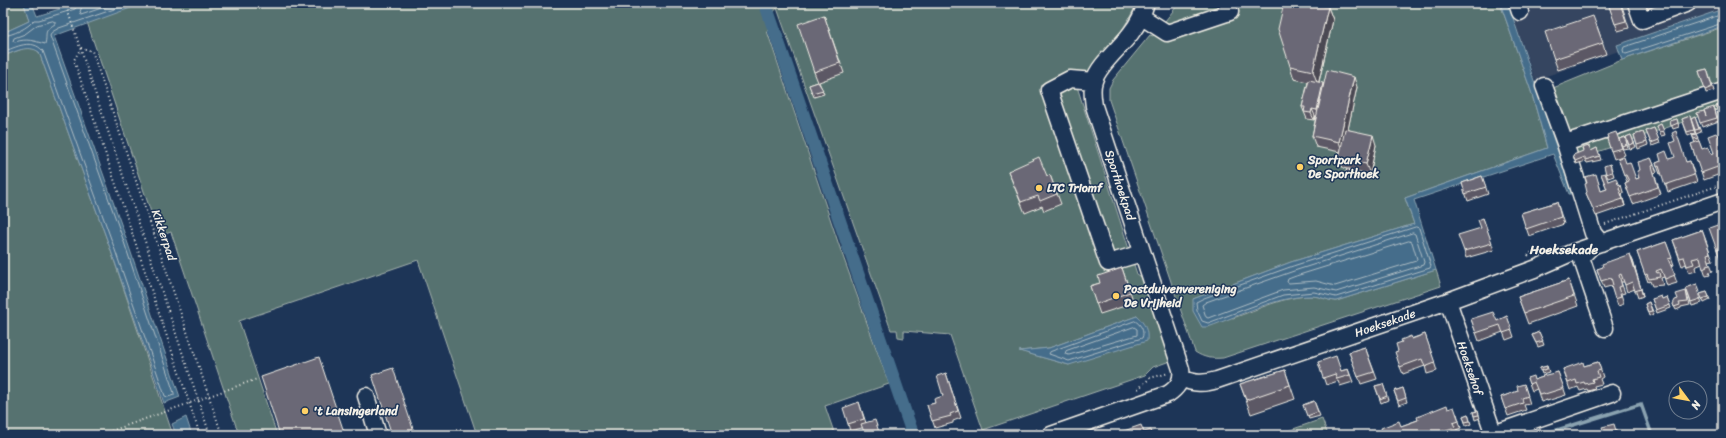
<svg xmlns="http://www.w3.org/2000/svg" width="1726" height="438" viewBox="0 0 1726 438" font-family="Sriracha,sans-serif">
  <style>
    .built { fill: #344460 }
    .green { fill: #567270; stroke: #a5b2ac; fill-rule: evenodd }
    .water { fill: #446d8b; stroke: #8aa2b0 }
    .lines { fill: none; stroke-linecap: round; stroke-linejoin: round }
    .shore { stroke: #aebcc3; stroke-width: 1 }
    .stream { stroke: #8aa2b0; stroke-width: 3.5 }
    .canal { stroke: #446d8b; stroke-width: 13 }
    .minor-casing { stroke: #f4f1e8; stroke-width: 19 }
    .path { stroke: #f4f1e8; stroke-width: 2; stroke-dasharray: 1 3; stroke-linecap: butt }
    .minor { stroke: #1d3557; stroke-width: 16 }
    .wall { fill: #5c5965; stroke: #f4f1e8 }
    .shaded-wall { fill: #4b4853; stroke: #f4f1e8 }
    .building { fill: #6b6776; stroke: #f4f1e8 }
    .poi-dot { fill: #ffd166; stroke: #1d3557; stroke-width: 1.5 }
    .labels { text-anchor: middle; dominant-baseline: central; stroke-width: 3; stroke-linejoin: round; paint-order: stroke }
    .poi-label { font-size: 12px; font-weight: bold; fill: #f4f1e8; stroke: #1d3557; text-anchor: start }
    .street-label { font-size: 12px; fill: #f4f1e8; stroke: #1d3557 }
    .neighbourhood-label { font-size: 13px; font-weight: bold; fill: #f4f1e8; stroke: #1d3557 }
  </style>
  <rect width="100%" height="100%" fill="#1d3557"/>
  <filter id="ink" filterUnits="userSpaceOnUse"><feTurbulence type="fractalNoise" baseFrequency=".025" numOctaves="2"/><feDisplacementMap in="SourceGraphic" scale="8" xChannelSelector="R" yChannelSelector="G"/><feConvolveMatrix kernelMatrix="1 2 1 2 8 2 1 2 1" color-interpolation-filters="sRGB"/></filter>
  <g filter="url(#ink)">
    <path class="built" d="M1508,3h215v12l-188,65z"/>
    <path class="green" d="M3,3h21l5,18 -26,12z
      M144,3h993c-7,17 -36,61 -52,70 -3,1 -9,1 -12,1l64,200 6,4 30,82 -20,7 -8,8 -162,55 -33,-95 -46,-4v7l-6,-1 -1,-7h-6l-114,-322 -4,5 5,14 -11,4 73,217 49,136 -64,22 10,29h-358l-59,-175 -179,61 38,114h-38l-68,-203 -12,4 -72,-214zM1137,316l-68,49 -49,-14 29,-3z
      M1177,3h323l31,88 16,57 -142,50 9,26 -123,38 -98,37 40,19c26,-9 51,-22 79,-22 8,0 16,5 24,5l100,-31 5,16 -218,72c-11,1 -19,0 -28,-6l-86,-252v-12l4,-8 37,-45 3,1 24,-30z
      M1723,27v81l-146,51 -24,-71 69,-28z
      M25,48l10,1 4,3 71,196 63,187h-170v-379z
      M1322,419l6,16h-52z"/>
    <path class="water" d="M24,3h8l5,13 42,-13h65l-90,33 72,202 54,159 -16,6 -54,-155 -71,-196c-11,-8 -24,0 -36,4v-23l26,-12z
      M1500,3h8l64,191h-3l-16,-40 -139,46 22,70 -100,31c-8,0 -16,-5 -24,-5 -36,0 -70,19 -104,31h-6l-9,-16v-12l98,-37 123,-38 -9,-26 142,-50 -16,-57z
      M1723,9v17l-101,34 -5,-15z
      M1137,316c8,8 11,14 10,25l-78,24 -50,-14 30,-3z
      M186,417l6,18h-16l-4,-11z"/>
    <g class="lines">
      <path class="shore" d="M83,3l-3,9 1,3 35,-12
        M1723,14l-99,33 -1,3 1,3 2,1 97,-31
        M53,21l2,1v2c-13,8 -7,9 -10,20 -11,-3 -18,-6 -30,-2l-2,-1 1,-3 11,-4 12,-9z
        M3,36c10,-1 25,-8 31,-16h5l36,-11 3,-6
        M3,52c13,-5 29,-14 40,-1l71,196 51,149 3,1 6,-2v-2l-51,-154 -73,-203 2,-4 7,-4 73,-25
        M1416,227l3,1 12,38 -1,2 -94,29 -22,-5 -31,3 -75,28 -6,-2 -5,-11 -1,-8 8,-4 89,-32z
        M1413,233l2,1 9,28 -1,3 -87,27 -22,-5 -31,3 -75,28 -2,-1 -4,-12 4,-3 88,-31z
        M1409,241l3,1 5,17 -1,2 -81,25 -19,-5 -27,2 -2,-1 1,-3 8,-3z
        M1135,321c6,3 10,11 7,17l-73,23 -20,-7 1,-2z
        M1134,327l3,2v6l-68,20 -4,-1 1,-3z"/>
      <path class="stream" d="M1541,435l100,-31 11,31"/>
      <path class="canal" d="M765,3l148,432"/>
      <defs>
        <path id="minor" d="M1517,3l3,9
          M1636,3l6,17 46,-17
          M1142,17l25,16 63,-21 -3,-9
          M1094,81l-24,-2 -21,11 59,173 34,-10
          M1544,86l21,57 28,90 8,10
          M1565,143l158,-52
          M1592,246l-11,11 24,71
          M1448,301l46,134
          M1181,378c13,6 23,6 36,2l231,-79 89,-33 34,-15 152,-52
          M366,396l12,39
          M1051,435l117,-41c9,-6 15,-13 13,-25l-87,-263c-1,-8 -3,-17 0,-25 4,-16 27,-34 37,-48 7,-9 12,-19 15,-30
          M1490,435l122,-42"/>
      </defs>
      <use href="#minor" class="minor-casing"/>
      <path class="path" d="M65,3l145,432
        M81,48l11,3 130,384
        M81,48l-7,12 126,375
        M1605,224l118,-40
        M1528,256l2,-3 10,-3
        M1138,389l12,-11 19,-5
        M100,435l157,-56
        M1021,435l18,-6"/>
      <use href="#minor" class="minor"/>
    </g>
    <path class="wall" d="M1608,3h13l8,25 -11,3z
      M1328,7l5,13 -14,62 4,2 34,3 -9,42 28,16 -6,29 -20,-4 2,3 -2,5h-3l-2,-4 2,-5 -4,-1 -4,-10 1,-6 -24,-5 -4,-11 4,-20h-1l-1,4 -7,-1 -5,-12 6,-25 -14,-3 -4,-13z
      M824,15l20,58 -25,9 5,12 -10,3 -5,-12 9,-3 -4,-10z
      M1597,26l9,28 -48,16 -4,-11z
      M1707,69l7,22 -8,2 -7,-22z
      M1723,104v13l-3,1 -4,-12z
      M1714,107l5,14 -17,6 -5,-14 9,3z
      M1690,116l5,17 -7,3 -6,-17z
      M1695,117l6,15 -5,2 -5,-15z
      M1677,119l2,8 -6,2 -3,-8z
      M1661,124l4,11 -4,1 -4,-10z
      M1654,128l6,15 -8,3 -6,-15z
      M1643,132l5,13 -10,4 -4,-14z
      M1696,134l6,15 9,5 3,-1 4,-17h5v37l-19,7 -13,-36 4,-1 -3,-8z
      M1631,135l5,12 -6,2 -4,-12z
      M1625,137l3,11 -5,1 -4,-10z
      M1607,139l15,9 3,7 -11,4z
      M1597,148l4,12 -14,3 -1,-2 -10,3 -3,-9 18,-4z
      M1618,158l8,5 10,16 3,-1 1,-8 11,-12 6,14 -3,1 7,21 -28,10 -8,-21 2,-1z
      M1669,159l17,3 4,-1 7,21 -29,10 -6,-19 -2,1 -4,-11z
      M1610,164l4,12 -6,2 -2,-4z
      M1008,171l39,5 3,-1 11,29 -17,7 -2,-5 -17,7z
      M1601,174l7,7 10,3 5,8 -1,3 3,11 -29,10 -10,-23 12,-12 3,10 6,-2z
      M1482,176l6,18 -20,7 -6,-18z
      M1557,202l7,22 -35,12 -8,-23z
      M1483,218l11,32 -28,8 -2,-7 17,-23z
      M1723,223v33l-3,2 -3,-8z
      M1702,230l11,30 -4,1 4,10 -4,1 1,3 -4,1 -4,-12 -7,3 1,4 -7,2 -3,-9 -4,2 -9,-26z
      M1666,242l8,23 -3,1 6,17 -10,3 -3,-9 -3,1 2,7 -11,1 -2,-5 -2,1 -11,-30z
      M1633,261l10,35 -5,2 -3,-9 -8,3 -3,-10h-3l4,11 -4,1 3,10 -6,2 -7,-20 -7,2 -7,-19z
      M1122,268l12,35 -34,11 -10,-28 10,-3z
      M1569,280l9,26 -50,18 -10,-27z
      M1697,284l3,8h-2l4,11 -10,3 -6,-18z
      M1686,291l4,14 -9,2v1l-5,2 -3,-6z
      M1707,292l3,8 -6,3 -4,-9z
      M1667,297l4,11 -14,5 -5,-14h10z
      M1649,302l5,12 -5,2 -4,-12z
      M1507,316l7,21 -8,3 -3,-8 -24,9 -8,-22 26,2z
      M1539,332l5,13 -6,2 -6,-12z
      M1425,334l12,37 -10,3 -2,-8 -22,8 -3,-7 -2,-16 4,-9z
      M1365,347l12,32 -16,5 -12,-32z
      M1318,362l23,9 7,-2 5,13 -13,4 -2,-5 -12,4z
      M1598,362l5,15 -3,2 2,5 -8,2 1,3 -7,2 -1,-2 -7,2 -2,-4 -8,3 -7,-21 21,-3z
      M1547,366l2,6 -7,2 -2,-6z
      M1285,370l10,29 -44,15 -11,-30z
      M1558,372l8,23 -19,6v-1l-6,2 -4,-13 -5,2 -5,-13 7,2z
      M946,373l15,45 -8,3v2l-18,5 -8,-23 8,-2 8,-7z
      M1383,384l5,16 -7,3 -6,-17z
      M1524,384l6,20 -6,1 2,5 -18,6 -7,-19 17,-6z
      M1403,388l4,14 -8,3 -5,-14z
      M1314,401l6,15 -11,3 -6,-14z
      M859,402l7,21 -4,5 -12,3 -2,-7z
      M1448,409l9,5 4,14 -5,2 1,4 -2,1h-72l18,-9z
      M1478,411l2,7 -5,2 -2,-8z
      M1468,414l3,10 -5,2 -3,-10z"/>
    <path class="shaded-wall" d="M1328,7l5,13 -15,65 -5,-14z
      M1354,77l3,10 -14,66 -4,-11z
      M1323,83l3,7 -7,27 -2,-7z
      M1312,109l3,7 -1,4 -3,-7z
      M1373,135l3,10 -6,29 -4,-10z
      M1350,169l2,4 -2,5 -1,-3z
      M1621,185l2,7 -1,3 3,11 -6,-18z
      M1630,254l3,7 10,35 -2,-7z"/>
    <path class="building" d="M1284,3h29l15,4 -15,64 -23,-5 -12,-37z
      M1608,3h12l6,18 -11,3z
      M824,15l16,48 -26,9 -16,-48z
      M1593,16l10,27 -49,16 -9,-27z
      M1707,69l5,18 -7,3 -6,-19z
      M1327,70l27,7 -15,65 -27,-6z
      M1309,80l14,3 -6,27 -5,-1 -1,4 -7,-1 1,-5h-3z
      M818,82l5,8 -11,3 -3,-8z
      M1723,104v9l-4,2 -3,-9z
      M1714,107l3,11 -17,5 -3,-10 7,-2 2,5 -2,-6z
      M1690,116l4,14 -7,2 -5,-13z
      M1695,117l4,12 -4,1 -4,-11z
      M1677,119l1,4 -7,3 -1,-5z
      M1661,124l3,7 -5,1 -2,-6z
      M1654,128l5,12 -8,3 -5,-12z
      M1345,129l28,6 -7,29 -27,-6z
      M1676,131l10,31 4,-1 4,14 -29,10 -6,-19 -2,1 -1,-4 5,-2 -2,-7 7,-3 3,8 6,-2 -5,-14 5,-2 -3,-8z
      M1616,132l6,16 -11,3 -4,-12 1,-1 -1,-3z
      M1643,132l4,10 -10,3 -3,-10z
      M1716,133l2,3 4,-1 1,2v28l-22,8 -10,-29 8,-3 3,8 6,-2 3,7 3,-1 -6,-17z
      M1696,134l2,4 -4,1 -2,-4z
      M1631,135l3,8 -5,2 -3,-8z
      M1625,137l2,7 -5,2 -3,-7z
      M1589,146l2,5 6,-3 3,8 -15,4v-3l-10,4 -2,-6 10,-4 -1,-3z
      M1039,157l8,19 3,-1 7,19 -17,7 -2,-5 -17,6 -13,-31z
      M1624,157l2,6 4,-1 6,17 3,-1 -2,-7 3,-1 -2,-8 13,-4 3,7 -2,1 6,21 -28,10 -5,-14 4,-2 -3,-6h-2l-6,-17z
      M1610,164l2,8 -6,2 -2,-8z
      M1347,169h3l-1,6 -4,-1z
      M1605,173l3,8 8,-3 2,6 3,1 -2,3 4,11 -30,10 -7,-16 1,-1 -2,-8 2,-1 -2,-6 11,-3 5,17 6,-2 -6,-15z
      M1482,176l4,11 -21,7 -3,-11z
      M1557,202l4,15 -35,12 -5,-16z
      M1483,218l9,25 -28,8 -6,-16 23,-7 -3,-8z
      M1723,223v33l-2,-7 -4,1 -8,-22z
      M1702,230l8,23 -3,1 3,10 -4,1 1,2 -4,2 -3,-12 -8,2 2,5 -7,2 -3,-9 -4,1 -7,-18z
      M1666,242l6,16 -4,1 7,16 -10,4 -4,-10 -5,2 1,2 2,-1 1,5 -11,2 -2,-5 -2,1 -8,-23z
      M1630,254l11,35 -6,2 -3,-9 -7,3 -4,-11 -2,1 3,11 -4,1 3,10 -6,2 -4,-13 2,-1 -2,-7 -10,3 -4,-12 6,-2 -1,-3z
      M1122,268l8,24 -34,12 -6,-18 10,-3 -2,-7z
      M1569,280l5,16 -50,17 -6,-16z
      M1697,284l2,4 -2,1 3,10 -9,3 -5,-14z
      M1686,291l2,11 -9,1 1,2 -6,2 -1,-3 2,-4 3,-1 -2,-5z
      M1707,292l2,5 -7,2 -2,-5z
      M1661,296l1,3 5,-2 3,8 -14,5 -4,-11z
      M1649,302l3,9 -4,1 -3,-8z
      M1493,312l4,9 10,-5 5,14 -9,3 -3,-8 -24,8 -5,-14z
      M1539,332l4,9 -7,2 -4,-8z
      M1425,334l10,29 -10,4 -3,-8 -22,8 -5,-15 3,-1 -2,-7 6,-2 -1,-2 10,-4 1,3z
      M1365,347l9,25 -16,5 -9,-25z
      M1336,356l5,15 7,-2 2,6 -13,4 -2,-5 -12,4 -5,-16z
      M319,357l26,78h-65l-19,-58z
      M1583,362l1,4 14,-4 3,8 -4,1 2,6 -7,2 1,3 -8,2 -1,-2 -7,2 -1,-4 -8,3 -5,-14z
      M1547,366v3l-7,2v-3z
      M393,368l22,67h-23l-20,-60z
      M1285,370l5,15 -44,15 -6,-16z
      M1558,372l6,16 -19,6 -1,-1 -5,1 -5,-12 -5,2 -2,-6 6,-2 1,4 9,-3 -1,-1z
      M946,373l12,38 -8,3 1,2 -19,5 -5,-16 8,-2 -1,-4 9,-3 -6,-20z
      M1383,384l4,12 -7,3 -5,-13z
      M1524,384l4,12 -6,2 1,5 -18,6 -4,-12 17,-6 -1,-5z
      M1403,388l3,10 -8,3 -4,-10z
      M1314,401l4,11 -11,4 -4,-11z
      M859,402l5,17 -16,5 -5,-16z
      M1447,405l1,4 6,-2 5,14 -6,2 2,4 -23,8h-2l-2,-3 -10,3h-35l-2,-7 18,-7 2,5 17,-6 -1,-3z
      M1478,411l1,4 -5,1 -1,-4z
      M1468,414l2,7 -5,1 -2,-6z
      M875,420l5,15h-15l-4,-11z
      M1614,424l3,10 7,-2 1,3h-26l-1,-1 6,-2 -2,-5z
      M1141,425l3,7 7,-2 2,5h-31l-1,-3z
      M1372,431l1,4h-13z"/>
  </g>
  <g class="poi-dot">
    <circle cx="1300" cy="167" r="4"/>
    <circle cx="1039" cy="188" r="4"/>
    <circle cx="1116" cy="296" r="4"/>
    <circle cx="305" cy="411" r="4"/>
  </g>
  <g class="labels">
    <g class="poi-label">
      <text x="1308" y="160">Sportpark<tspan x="1308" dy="14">De Sporthoek</tspan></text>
      <text x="1047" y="188">LTC Triomf</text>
      <text x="1124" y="289">Postduivenvereniging<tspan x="1124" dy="14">De Vrijheid</tspan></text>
      <text x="313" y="411">'t Lansingerland</text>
    </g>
    <g class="street-label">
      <text transform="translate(1120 185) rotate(72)">Sporthoekpad</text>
      <text transform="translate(164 235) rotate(71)">Kikkerpad</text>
      <text transform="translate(1385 323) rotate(-19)">Hoeksekade</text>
      <text transform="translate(1470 368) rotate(71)">Hoeksehof</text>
    </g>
    <g class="neighbourhood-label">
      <text x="1564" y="249">Hoeksekade</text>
    </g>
  </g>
  <rect width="1726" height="438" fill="none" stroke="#1d3557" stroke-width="16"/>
  <rect x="8" y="8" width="1710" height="422" fill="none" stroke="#f4f1e8" stroke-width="1.5" filter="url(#ink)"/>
  <g transform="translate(1688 400) rotate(122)"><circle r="19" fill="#1d3557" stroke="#738091"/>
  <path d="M0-3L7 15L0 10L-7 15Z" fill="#ffd166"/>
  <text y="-6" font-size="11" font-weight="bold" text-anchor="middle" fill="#f4f1e8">N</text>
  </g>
</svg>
